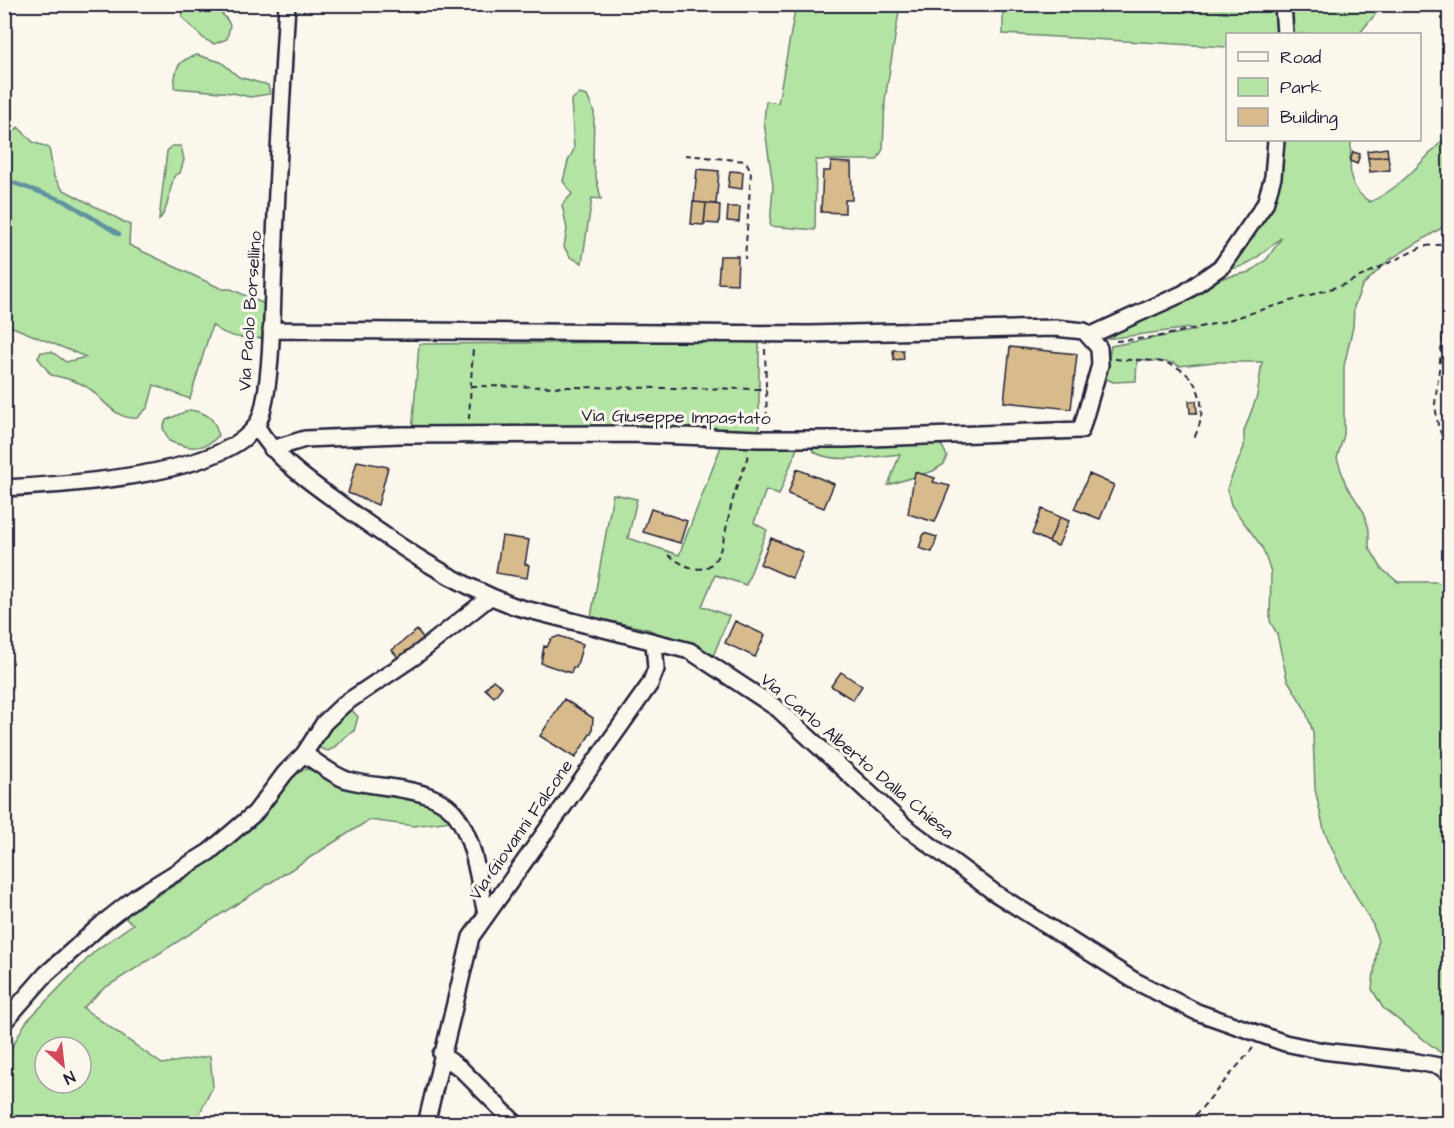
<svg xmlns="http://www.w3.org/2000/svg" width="1454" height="1128" viewBox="0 0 1454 1128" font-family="'Architects Daughter',sans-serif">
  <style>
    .green { fill: #b4e4a3; stroke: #6b836f; stroke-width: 1.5; fill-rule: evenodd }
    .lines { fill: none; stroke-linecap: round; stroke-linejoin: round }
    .stream { stroke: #60929f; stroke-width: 4.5 }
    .building { fill: #d8bb8c; stroke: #22223b; stroke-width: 1.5 }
    .minor-casing { stroke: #22223b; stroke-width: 20 }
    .path { stroke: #22223b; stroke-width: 2; stroke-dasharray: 6 4.5; stroke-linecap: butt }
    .minor { stroke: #fbf7ec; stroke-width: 15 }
    .labels { text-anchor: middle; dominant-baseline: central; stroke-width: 6; stroke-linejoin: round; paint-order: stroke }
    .street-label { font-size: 18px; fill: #22223b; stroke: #fbf7ec }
  </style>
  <rect width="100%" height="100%" fill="#fbf7ec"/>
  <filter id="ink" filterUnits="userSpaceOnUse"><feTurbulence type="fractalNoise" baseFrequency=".0167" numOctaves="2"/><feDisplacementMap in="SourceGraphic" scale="12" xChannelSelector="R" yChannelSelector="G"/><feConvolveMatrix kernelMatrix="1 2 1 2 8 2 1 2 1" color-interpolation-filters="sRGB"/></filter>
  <g filter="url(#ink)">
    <path class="green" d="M1279,4l2,30h-53l-1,13 -224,-13v-29z
      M185,5c19,-1 36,1 45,20l-3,14 -13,5 -10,-5 -22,-22z
      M796,5h104l-15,95 -2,49 -6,11h-61l-1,70 -45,-4 3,-40 -9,-64 2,-21 12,2z
      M1286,5h97l-24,29h-71z
      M197,55l24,7 18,15 29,8 2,9 -20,3 -17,-4 -59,-5c1,-19 3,-28 23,-33z
      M579,94l8,2 7,16 -1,51 8,36 -9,-1 -10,65 -12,-6 -6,-10 3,-18 -5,-24 10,-11 -9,-13 5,-20 6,-12 -3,-49z
      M18,127l15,15 16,6 5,29 8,12 68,36 -1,20 93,44h9l36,16v33c-21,1 -39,1 -55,-13l-22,74 -36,-14 -6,22 -11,11c-22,2 -33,-19 -50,-31 -12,-7 -22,-9 -36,-12l-13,-17 3,-6h11l14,10 20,-5 -81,-33v-184z
      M1449,134v86l-4,6 -56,34 -27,26 -8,21 -1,20 -9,39v69l-7,23 9,27 18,27 5,18v17l13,22 16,13h39l12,4v473l-66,-51 -11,-19 6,-48 -5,-16 -29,-50 -20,-45 -9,-41 -2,-57 -8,-23 -18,-30 -10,-45 -7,-13 1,-49 -9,-25 -31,-42 -4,-17 17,-41v-16l13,-35 5,-34h-47l-36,4 -5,-3 -37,-4 -1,22 -23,1 -8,-4 6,-32 86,-16 -7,-2 -84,11v-6l108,-53 36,-8 17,-13 15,-22c-16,12 -36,35 -59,32l28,-34 28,-95h72c0,25 -7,46 19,62 33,-15 54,-44 79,-68z
      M172,146h9l3,14 -4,13 -5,2c-7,15 -5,33 -16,45l8,-69z
      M759,341v93l-347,-1 7,-89z
      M189,410c17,2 27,8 29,26 -14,16 -32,12 -49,5l-6,-13 3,-8z
      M932,440l10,6 5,10 -3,8 -11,7 -45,14 12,-31c-19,2 -78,12 -89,-6l4,-5z
      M799,443l-20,52 -13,-5 -12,33 13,7 -21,55 -31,-10 -13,31 27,10 -17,43 -64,-30 -57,-12 22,-123 24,5 -9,39 51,17 43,-111z
      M348,706l10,11 -4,14c-12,5 -15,15 -26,20l-15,-5z
      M307,769l132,34 12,18 -37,5 -45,-6 -266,169 -20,19 79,56 48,-8 3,30 -18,37 -190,1v-65l21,-37 69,-71 38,-27 -7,-5 3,-6 51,-31 44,-34 72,-75zM45,1047h36v36h-36z"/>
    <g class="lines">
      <path class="stream" d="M4,182h7l54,19 54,33"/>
    </g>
    <path class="building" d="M1387,148l1,8 -20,2 -1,-7z
      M1353,152l7,2 -3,10 -7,-3z
      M1388,156l2,14 -20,2 -2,-14z
      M831,162l20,1 1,37h-7v13l-24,-1 2,-41h7z
      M697,169l22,2 -3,33 -22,-2z
      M730,171l13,1 -1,17 -14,-2z
      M693,202l13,1 -2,22 -13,-1z
      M706,203l14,2 -1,19 -15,-1z
      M728,207h12l-1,15 -12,-1z
      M720,256h18l-1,28 -19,-1z
      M1010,347l67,7 -6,55 -67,-7z
      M893,350h10l1,9 -10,1z
      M1189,401h7l1,12h-7z
      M357,461l31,6 -10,38 -30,-12z
      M797,469l37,15 -10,24 -36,-14z
      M915,472l20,6 -2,4 17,4 -15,36 -27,-8z
      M1089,474l25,11 -14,34 -26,-10z
      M651,509l36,12 -7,22 -37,-11z
      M1042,509l18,8 -11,25 -17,-8z
      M1060,517l9,4 -11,25 -9,-4z
      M924,533l13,4 -5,15 -13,-4z
      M502,536l27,4 -4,24 4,1 -2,13 -31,-5z
      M771,538l32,14 -11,26 -32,-14z
      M735,621l30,14 -10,22 -30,-14z
      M417,630l9,11 -25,20 -9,-11z
      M559,636l24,8 -7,24 -3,-1 -2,6 -30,-10 3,-17 3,1 4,-8z
      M841,672l21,14 -9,14 -22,-14z
      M493,680l9,7 -8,10 -9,-8z
      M564,699l29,19 -1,13 -17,27 -35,-22z"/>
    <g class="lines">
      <defs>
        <path id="minor" d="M1283,4l2,30
          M271,330l538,4 246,-6 29,3 15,17 1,17 -19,65 -236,9h-86l-129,-5 -230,1 -95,4 -33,10
          M1089,336l95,-43 38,-27 43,-62 8,-27 3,-37
          M256,425c18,33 54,57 83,78 56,41 112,80 178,104l173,44 88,58 128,118 89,66 140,88 62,31 88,31 38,8 94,11 22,4 11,8
          M4,488c59,-3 216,-12 252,-62 17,-23 16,-130 18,-162 3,-87 8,-173 13,-260
          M304,754c13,8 28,21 43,26 35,10 93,4 113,41 16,27 18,61 26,92
          M4,1022l42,-48 57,-51 33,-26 73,-45 46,-39 30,-40 19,-19 20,-31 20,-19 70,-47 76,-60
          M441,1054l20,15 55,55
          M426,1124l45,-187 179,-253 6,-15 -2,-27"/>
      </defs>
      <use href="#minor" class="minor-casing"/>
      <path class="path" d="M685,155l61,6 5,11 -6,87
        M1450,274l-15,130 3,21 12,33
        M1116,341l41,-4 65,-15 121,-37 81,-39 26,-2
        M765,349l2,75
        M1115,359c16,2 35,0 51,4 34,9 44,46 28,75
        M471,386l295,3
        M469,419l4,-72
        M668,555c56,41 54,-19 65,-56 4,-16 12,-30 15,-45
        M1188,1124l65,-76"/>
      <use href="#minor" class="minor"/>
    </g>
  </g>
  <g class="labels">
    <g class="street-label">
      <text transform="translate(250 311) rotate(-86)">Via Paolo Borsellino</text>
      <text transform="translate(676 417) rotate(1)">Via Giuseppe Impastato</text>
      <text transform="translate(857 756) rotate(40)">Via Carlo Alberto Dalla Chiesa</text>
      <text transform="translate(521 830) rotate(-55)">Via Giovanni Falcone</text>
    </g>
  </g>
  <rect width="1454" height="1128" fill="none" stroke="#fbf7ec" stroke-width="24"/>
  <rect x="12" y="12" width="1430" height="1104" fill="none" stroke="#22223b" stroke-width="2" filter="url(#ink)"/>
  <rect x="1226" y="33" width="195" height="108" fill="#fbf7ec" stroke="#a4a2a5" stroke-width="1.5"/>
  <rect x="1238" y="52" width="30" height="9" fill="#fbf7ec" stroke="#a4a2a5" stroke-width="1.5"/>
  <text x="1280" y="63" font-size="18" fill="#22223b">Road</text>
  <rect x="1238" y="78" width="30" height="18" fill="#b4e4a3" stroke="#a4a2a5" stroke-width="1.5"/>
  <text x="1280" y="93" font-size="18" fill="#22223b">Park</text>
  <rect x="1238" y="108" width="30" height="18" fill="#d8bb8c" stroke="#a4a2a5" stroke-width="1.5"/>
  <text x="1280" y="123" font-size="18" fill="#22223b">Building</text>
  <g transform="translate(63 1065) rotate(153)"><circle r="28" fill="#fbf7ec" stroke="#a4a2a5" stroke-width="1.5"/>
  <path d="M0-4.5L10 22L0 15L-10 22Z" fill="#d1495b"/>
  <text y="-9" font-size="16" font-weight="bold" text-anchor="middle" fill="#22223b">N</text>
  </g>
</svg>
